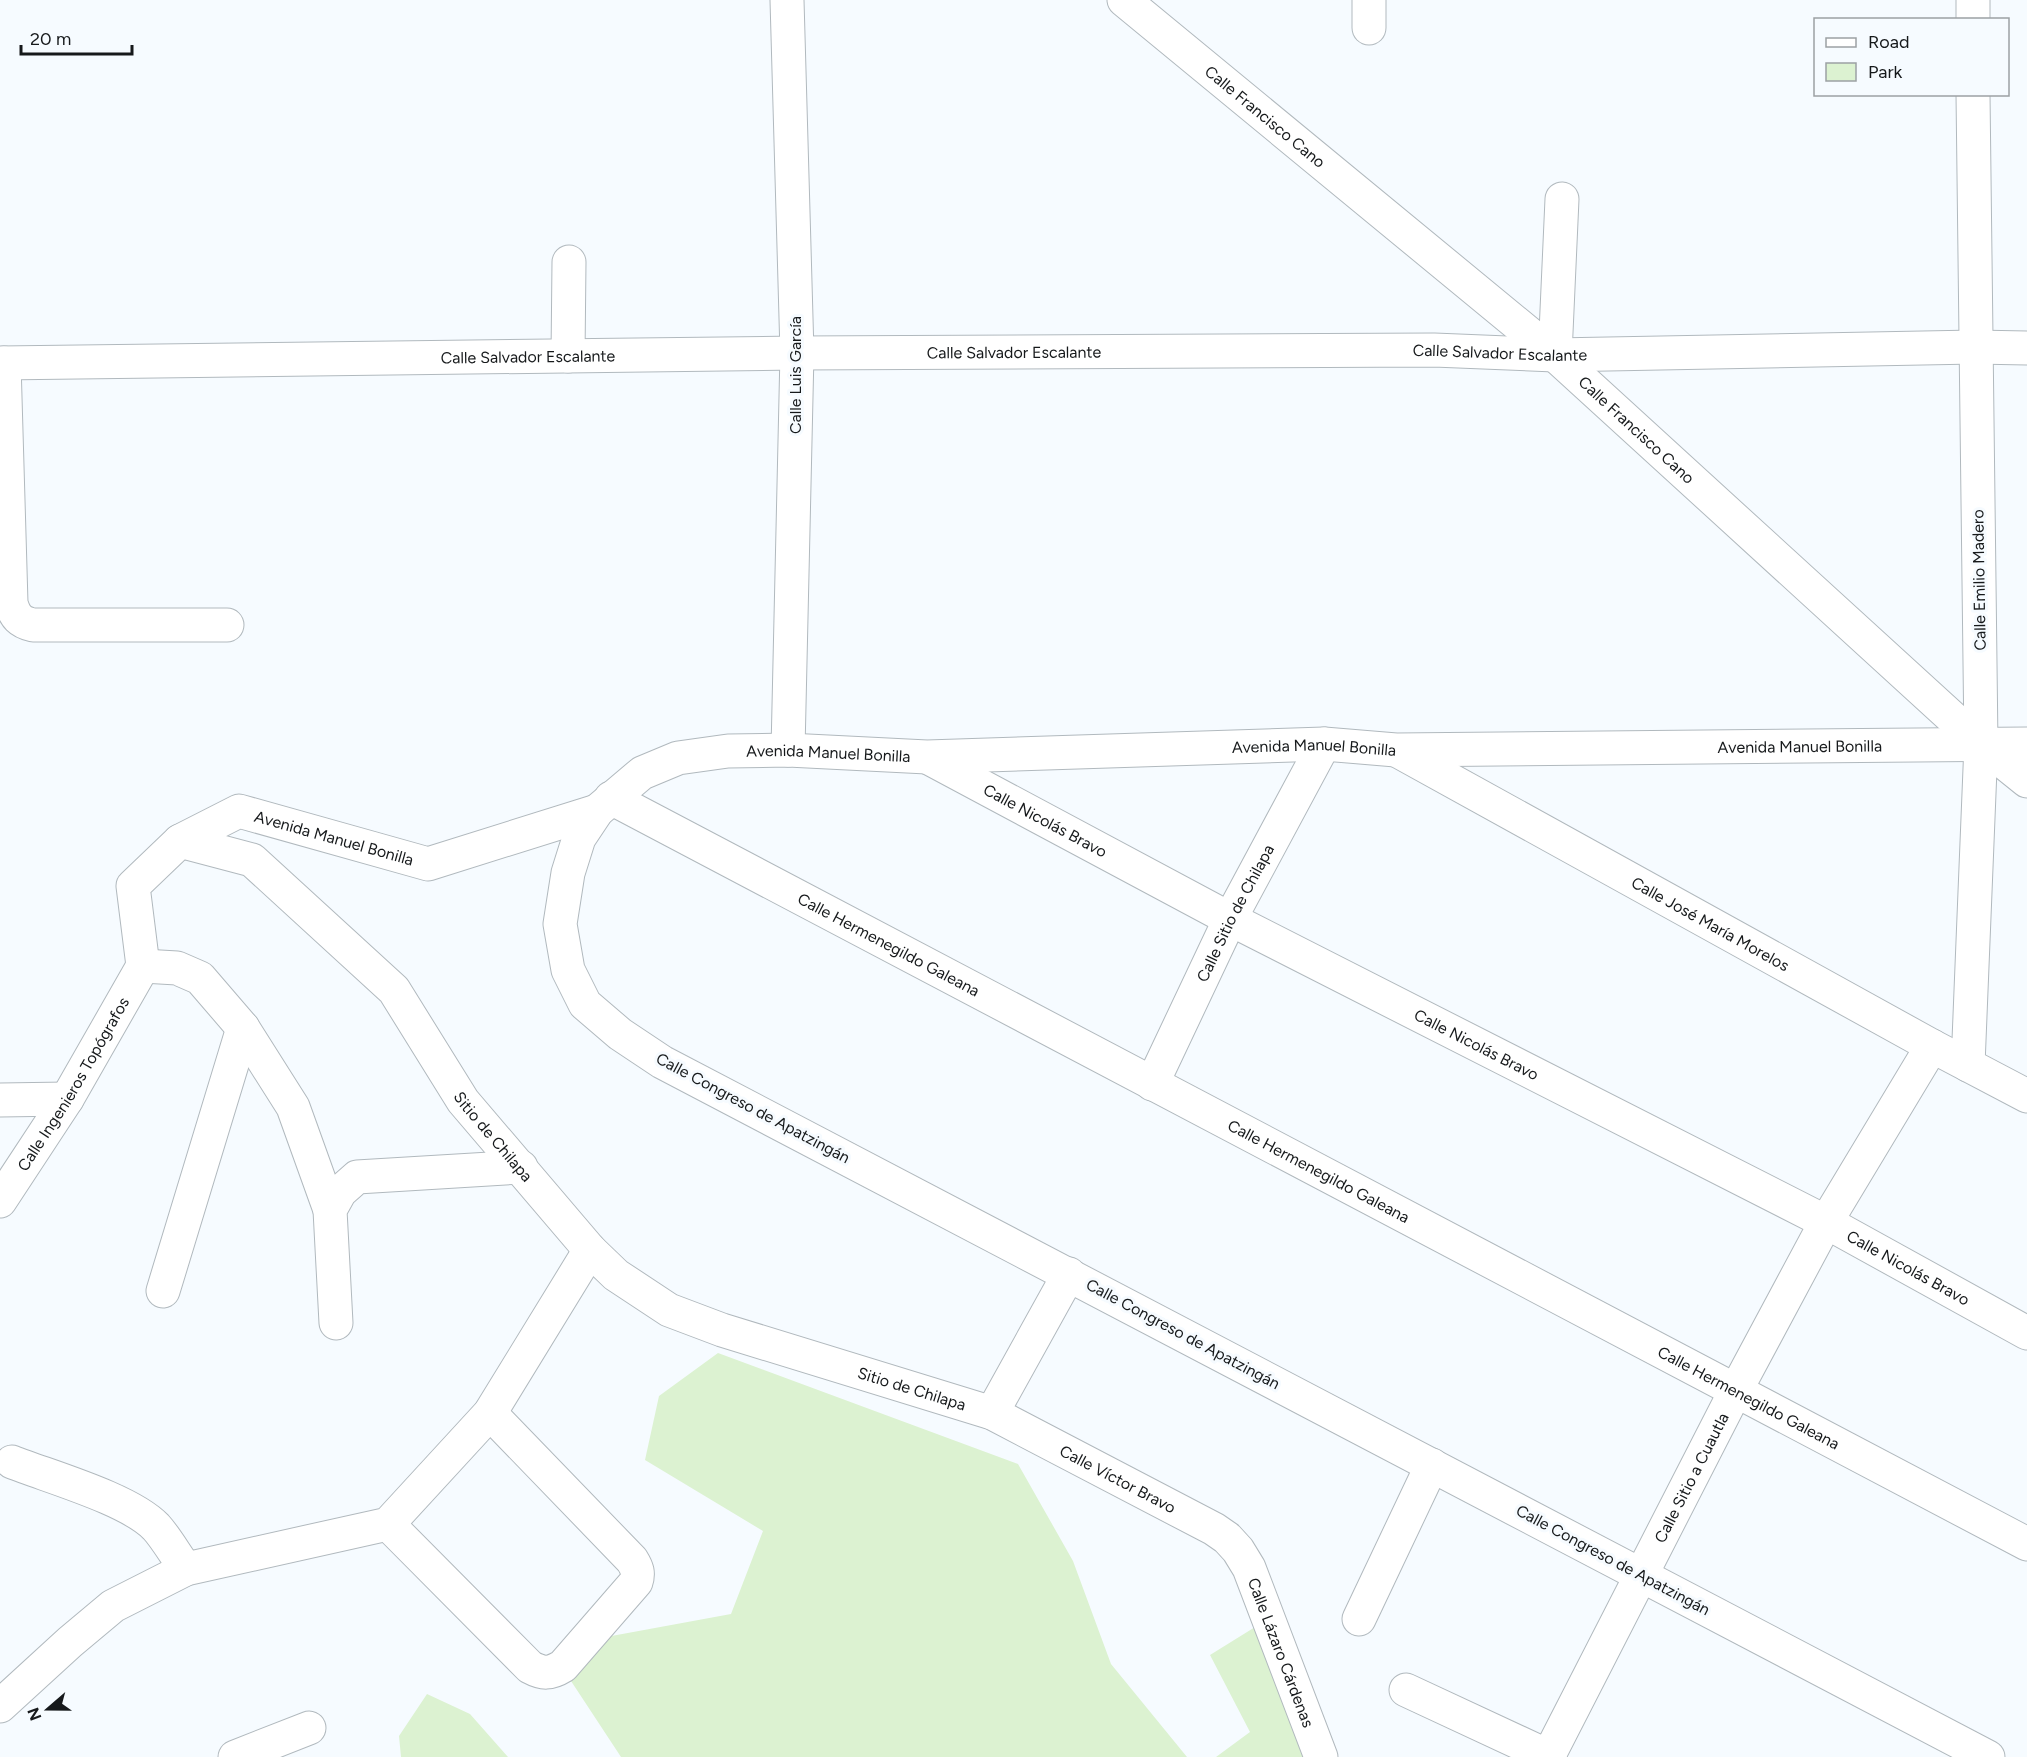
<svg xmlns="http://www.w3.org/2000/svg" width="2027" height="1757" viewBox="0 0 2027 1757" font-family="Figtree,sans-serif">
  <style>
    .green { fill: #dcf2d1 }
    .lines { fill: none; stroke-linecap: round; stroke-linejoin: round }
    .minor-casing { stroke: #b1b9be; stroke-width: 35 }
    .minor { stroke: #fff; stroke-width: 33 }
    .labels { text-anchor: middle; dominant-baseline: central; stroke-width: 6; stroke-linejoin: round; paint-order: stroke }
    .street-label { font-size: 16px; fill: #16191b; stroke: #f6fbff }
  </style>
  <rect width="100%" height="100%" fill="#f6fbff"/>
  <path class="green" d="M718,1353l300,111 55,97 38,103 76,93h-566l-50,-76 35,-44 125,-23 32,-83 -118,-71 14,-64z
    M1268,1619l61,138h-113l34,-25 -40,-77z
    M427,1694l43,20 38,43h-107l-2,-21z"/>
  <g class="lines">
    <defs>
      <g id="minor">
        <path d="M787,0l10,353 -9,397"/>
        <path id="s1" d="M1124,0l431,355 426,389 46,37"/>
        <path d="M1369,0v28"/>
        <path d="M1973,0v20"/>
        <path d="M1555,355l7,-156"/>
        <path d="M568,356l1,-94"/>
        <path id="s2" d="M0,363l797,-10 637,-3 121,5 420,-8 52,1"/>
        <path d="M4,363l7,240c4,14 9,19 22,22h194"/>
        <path id="s3" d="M1398,751l534,295 95,50"/>
        <path id="s4" d="M929,758l301,161 596,303 201,111"/>
        <path id="s5" d="M611,798l1416,746"/>
        <path id="s6" d="M180,841l59,-30 189,53 169,-53"/>
        <path id="s7" d="M143,966l-10,-80 47,-45 72,19 142,130 69,111 127,149 26,25 53,35 53,20 270,83 222,116 13,9 11,12 11,18 72,189"/>
        <path d="M143,966l34,2 23,10 43,50 50,79 37,103"/>
        <path d="M1968,1065l13,-321 -8,-650"/>
        <path id="s8" d="M1152,1084l78,-165 94,-175"/>
        <path d="M0,1100l67,-1"/>
        <path id="s9" d="M0,1201l67,-102 76,-133"/>
        <path d="M163,1291l80,-263"/>
        <path d="M336,1323l-6,-113 10,-18 17,-15 164,-10"/>
        <path d="M992,1413l77,-139"/>
        <path d="M12,1462c38,15 117,37 144,65 11,12 20,29 30,42"/>
        <path d="M388,1524l142,143c13,7 20,7 33,-1l73,-84c3,-9 1,-14 -4,-22l-142,-147"/>
        <path d="M1359,1619l73,-154"/>
        <path d="M1406,1690l144,67"/>
        <path d="M0,1706l70,-64 43,-36 73,-37 202,-45 102,-111 100,-163"/>
        <path d="M235,1757l74,-29"/>
        <path id="s10" d="M1548,1757l188,-367 90,-168 106,-176"/>
        <path id="s11" d="M1988,1757l-1326,-695 -42,-28 -35,-30 -17,-34 -8,-46 8,-51 11,-35 18,-27 45,-38 36,-15 50,-7 60,-1 139,7 397,-13 72,6 631,-6"/>
      </g>
    </defs>
    <use href="#minor" class="minor-casing"/>
    <use href="#minor" class="minor"/>
  </g>
  <g class="labels">
    <g class="street-label">
      <text stroke="none"><textPath href="#s1" startOffset="183">Calle Francisco Cano</textPath></text>
      <text stroke="none"><textPath href="#s2" startOffset="1014">Calle Salvador Escalante</textPath></text>
      <text stroke="none"><textPath href="#s2" startOffset="1500">Calle Salvador Escalante</textPath></text>
      <text stroke="none"><textPath href="#s2" startOffset="528">Calle Salvador Escalante</textPath></text>
      <text transform="translate(795 375) rotate(-90)">Calle Luis García</text>
      <text stroke="none"><textPath href="#s1" startOffset="669">Calle Francisco Cano</textPath></text>
      <text transform="translate(1979 580) rotate(-91)">Calle Emilio Madero</text>
      <text stroke="none"><textPath href="#s11" startOffset="3020">Avenida Manuel Bonilla</textPath></text>
      <text stroke="none"><textPath href="#s11" startOffset="2534">Avenida Manuel Bonilla</textPath></text>
      <text stroke="none"><textPath href="#s11" startOffset="2048">Avenida Manuel Bonilla</textPath></text>
      <text stroke="none"><textPath href="#s4" startOffset="132">Calle Nicolás Bravo</textPath></text>
      <text stroke="none"><textPath href="#s6" startOffset="165">Avenida Manuel Bonilla</textPath></text>
      <text stroke="none"><textPath href="#s8" startOffset="190">Calle Sitio de Chilapa</textPath></text>
      <text stroke="none"><textPath href="#s3" startOffset="357">Calle José María Morelos</textPath></text>
      <text stroke="none"><textPath href="#s5" startOffset="314">Calle Hermenegildo Galeana</textPath></text>
      <text stroke="none"><textPath href="#s4" startOffset="618">Calle Nicolás Bravo</textPath></text>
      <text stroke="none"><textPath href="#s9" startOffset="138">Calle Ingenieros Topógrafos</textPath></text>
      <text transform="translate(753 1108) rotate(28)">Calle Congreso de Apatzingán</text>
      <text stroke="none"><textPath href="#s7" startOffset="590">Sitio de Chilapa</textPath></text>
      <text stroke="none"><textPath href="#s5" startOffset="800">Calle Hermenegildo Galeana</textPath></text>
      <text stroke="none"><textPath href="#s4" startOffset="1104">Calle Nicolás Bravo</textPath></text>
      <text transform="translate(1183 1334) rotate(28)">Calle Congreso de Apatzingán</text>
      <text stroke="none"><textPath href="#s7" startOffset="1094">Sitio de Chilapa</textPath></text>
      <text stroke="none"><textPath href="#s5" startOffset="1286">Calle Hermenegildo Galeana</textPath></text>
      <text stroke="none"><textPath href="#s10" startOffset="314">Calle Sitio a Cuautla</textPath></text>
      <text stroke="none"><textPath href="#s7" startOffset="1320">Calle Víctor Bravo</textPath></text>
      <text transform="translate(1613 1560) rotate(28)">Calle Congreso de Apatzingán</text>
      <text stroke="none"><textPath href="#s7" startOffset="1572">Calle Lázaro Cárdenas</textPath></text>
    </g>
  </g>
  <rect x="1814" y="18" width="195" height="78" fill="#f6fbff" stroke="#9ca1a4" stroke-width="1.5"/>
  <rect x="1826" y="38" width="30" height="9" fill="#ffffff" stroke="#9ca1a4" stroke-width="1.5"/>
  <text x="1868" y="48" font-size="18" fill="#16191b">Road</text>
  <rect x="1826" y="63" width="30" height="18" fill="#dcf2d1" stroke="#9ca1a4" stroke-width="1.5"/>
  <text x="1868" y="78" font-size="18" fill="#16191b">Park</text>
  <g transform="translate(48 1709) rotate(250)" stroke="#f6fbff" stroke-width="4.5" paint-order="stroke">
  <path d="M0-4.5L10 22L0 15L-10 22Z" fill="#16191b"/>
  <text y="-9" font-size="16" font-weight="bold" text-anchor="middle" fill="#16191b">N</text>
  </g>
  <path d="M21 45v9h111v-9" fill="none" stroke="#16191b" stroke-width="3"/>
  <text x="30" y="45" font-size="18" fill="#16191b" stroke="#f6fbff" stroke-width="4.5" paint-order="stroke">20 m</text>
</svg>
